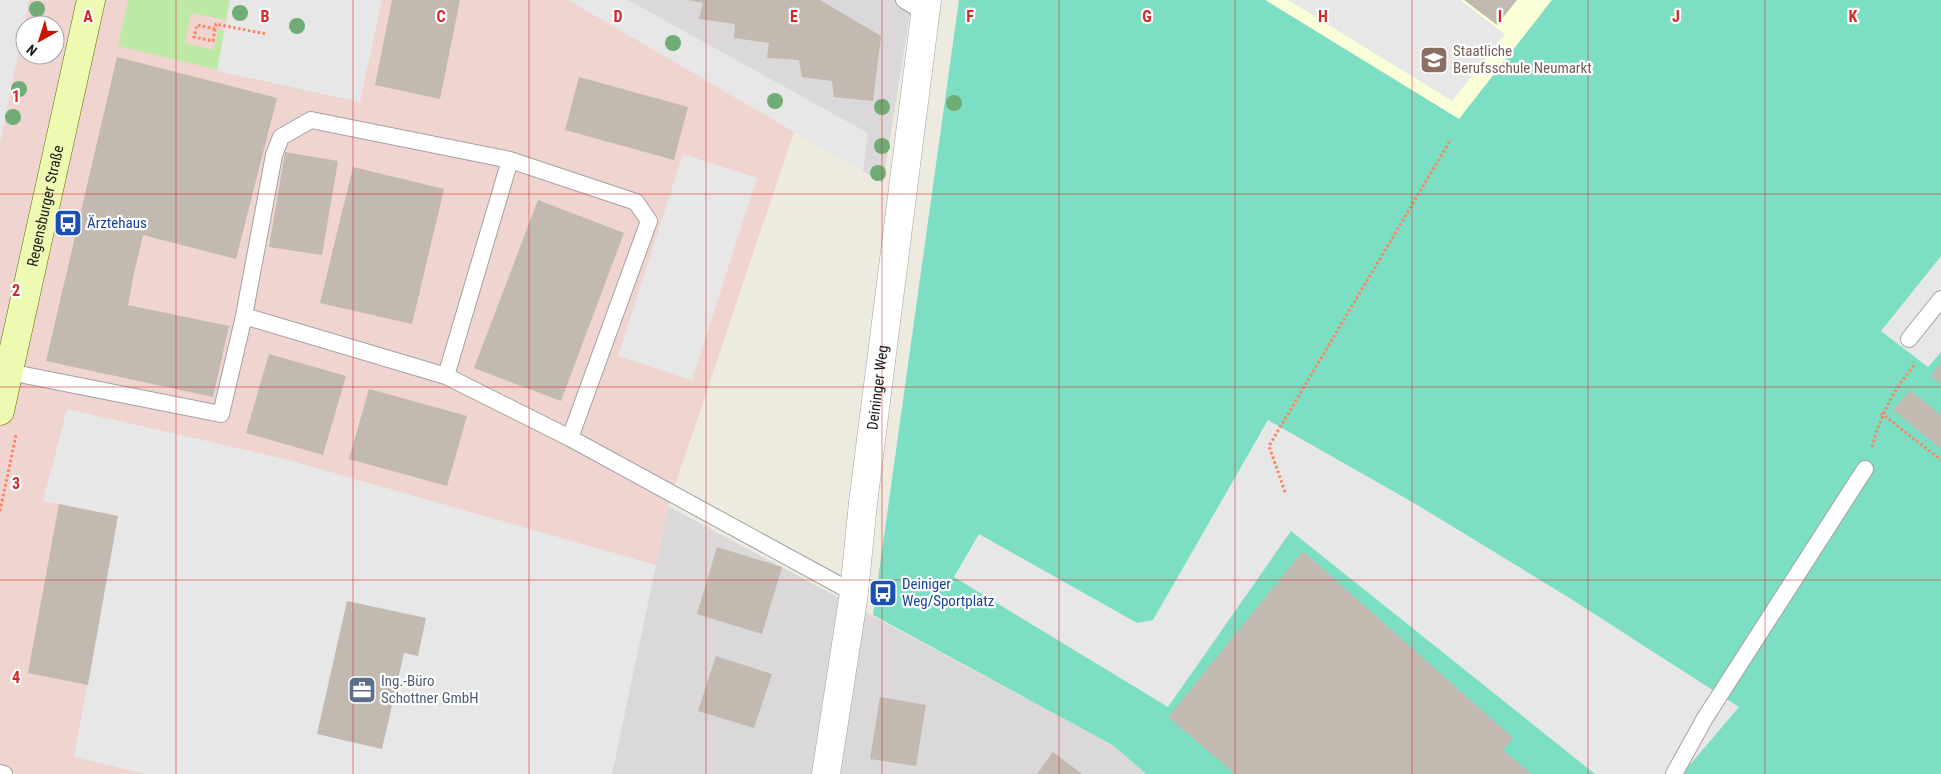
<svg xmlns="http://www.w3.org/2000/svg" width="1941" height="774" viewBox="0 0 1941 774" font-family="'Roboto Condensed',sans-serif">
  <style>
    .residential { fill: #dad8d8 }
    .commercial { fill: #efd4cf; fill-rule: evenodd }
    .education { fill: #faffd8 }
    .grass { fill: #bee9a4 }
    .pitch { fill: #7cdfc4 }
    .parking { fill: #e7e7e7 }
    .building { fill: #c2b9b0 }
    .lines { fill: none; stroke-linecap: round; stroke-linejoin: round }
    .service-casing { stroke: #a2a2a2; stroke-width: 18 }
    .minor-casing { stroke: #a2a2a2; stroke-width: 29 }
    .secondary-casing { stroke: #597203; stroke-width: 29 }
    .path { stroke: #fc8463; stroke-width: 3; stroke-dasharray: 2.5 2.5; stroke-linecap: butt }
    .service { stroke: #fff; stroke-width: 16 }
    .minor { stroke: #fff; stroke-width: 28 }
    .secondary { stroke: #eefab1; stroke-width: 28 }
    .tree { fill: #70ac76 }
    .grid { fill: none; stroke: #d62828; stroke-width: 1; stroke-opacity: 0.55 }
    .labels { text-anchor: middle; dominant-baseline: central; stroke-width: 4.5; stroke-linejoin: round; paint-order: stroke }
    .education-label { font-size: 15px; fill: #785e54; stroke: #fff; text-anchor: start }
    .street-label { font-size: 15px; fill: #1b1b1b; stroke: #fff }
    .transit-label { font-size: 15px; fill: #164399; stroke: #fff; text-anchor: start }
    .service-label { font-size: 15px; fill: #4e5e75; stroke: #fff; text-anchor: start }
    .grid-label { font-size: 16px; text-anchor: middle; font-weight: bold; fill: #d62828; stroke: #fff; stroke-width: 4.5; stroke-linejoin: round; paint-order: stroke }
  </style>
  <rect width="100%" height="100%" fill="#edeae0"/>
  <path class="residential" d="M568,0h344l-29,183 -20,-12z
    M668,506l446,240 32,28h-534z"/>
  <path class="commercial" d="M0,0h568l226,132 -126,374 -56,268h-612zM25,25h30v30h-30z"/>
  <path class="education" d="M1265,0h287l-93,119z"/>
  <path class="grass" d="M128,0h102l-4,20 -35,-7 -6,30 29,7 4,-20 6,1 -5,31 88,29 -189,-45z"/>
  <path class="pitch" d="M959,0h306l194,119 93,-119h389v774h-795l-32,-28 -241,-131z"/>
  <path class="parking" d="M0,0h29l-29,144z
    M230,0h152l-22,102 -143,-31z
    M568,0h60l240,133 -5,38z
    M1288,0h172l45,34 -53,67z
    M683,154l74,24 -65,202 -74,-24z
    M1941,256v96l-13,15 -47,-36z
    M67,409l218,50 371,106 -44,209h-467l-71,-17 44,-241 -75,-15z
    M1268,420l146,83 154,94 171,110 -57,67h-87l-304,-243 -123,176 -214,-130 25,-43 158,89 16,-3z"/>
  <path class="building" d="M392,0h68l-20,99 -65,-14z
    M688,0h132l61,36 -8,65 -39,-4 -2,-16 -30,-4 -3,-17 -32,-2 2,-15 -35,-5 1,-14 -36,-5 4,-16z
    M1464,0h53l-20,25z
    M117,57l160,41 -41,161 -93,-24 -9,38 -6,32 101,21 -16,71 -167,-36z
    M579,77l109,30 -14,53 -109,-30z
    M285,152l53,9 -16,94 -53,-8z
    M353,167l91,22 -32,135 -92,-21z
    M538,200l86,33 -63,168 -87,-33z
    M269,354l77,22 -23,79 -77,-22z
    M1941,363v21l-10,-8z
    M369,389l98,27 -20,70 -98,-27z
    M1910,390l31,25v34l-48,-39z
    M59,504l59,12 -30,169 -60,-12z
    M717,547l65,20 -20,67 -65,-20z
    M1303,551l210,187 -10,12 29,24h-297l-67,-57z
    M347,601l79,17 -8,38 -14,-3 -22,96 -65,-15z
    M716,656l56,18 -18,54 -56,-17z
    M880,697l46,8 -10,61 -46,-7z
    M1053,752l29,22h-45z"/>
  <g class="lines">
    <defs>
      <path id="service" d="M904,0l20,12
        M510,160l126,42 13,19 -79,217
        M1909,339l32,-40
        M9,372l212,42 23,-98
        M446,376l64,-216 -199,-40 -30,17 -7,18 -30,161 202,60 124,62 284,155
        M0,773l4,1
        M1674,774l31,-56 160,-249"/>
      <g id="minor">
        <path id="s1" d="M826,774l28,-181 9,-90 64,-503"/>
      </g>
      <g id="secondary">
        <path id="s2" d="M0,411l91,-411"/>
      </g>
    </defs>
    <use href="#service" class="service-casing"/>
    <use href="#minor" class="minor-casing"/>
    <use href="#secondary" class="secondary-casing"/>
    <path class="path" d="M215,29l-18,-4 -3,12 19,4 3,-17 50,10
      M1881,413l60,47
      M1872,447c10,-34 19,-53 41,-80v-5
      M1285,492l-16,-46 182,-307
      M0,511l16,-76"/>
    <use href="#service" class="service"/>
    <use href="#minor" class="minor"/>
    <use href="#secondary" class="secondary"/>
  </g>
  <g class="tree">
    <circle cx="37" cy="9" r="8"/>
    <circle cx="240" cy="13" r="8"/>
    <circle cx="297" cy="26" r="8"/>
    <circle cx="673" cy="43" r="8"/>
    <circle cx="19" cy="89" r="8"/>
    <circle cx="775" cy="101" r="8"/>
    <circle cx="954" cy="103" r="8"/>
    <circle cx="882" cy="107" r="8"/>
    <circle cx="13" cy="117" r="8"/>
    <circle cx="882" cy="146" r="8"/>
    <circle cx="878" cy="173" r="8"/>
  </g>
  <path class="grid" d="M176,0v774M353,0v774M529,0v774M706,0v774M882,0v774M1059,0v774M1235,0v774M1412,0v774M1588,0v774M1765,0v774M0,194h1941M0,387h1941M0,580h1941"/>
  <defs>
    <symbol id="school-square" viewBox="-11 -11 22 22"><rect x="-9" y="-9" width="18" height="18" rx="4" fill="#8d6e63" stroke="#fff"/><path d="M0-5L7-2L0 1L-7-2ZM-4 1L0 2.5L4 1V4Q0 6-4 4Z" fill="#fff"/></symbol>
    <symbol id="bus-square" viewBox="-11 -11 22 22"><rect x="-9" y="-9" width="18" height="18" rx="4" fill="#1a4fb4" stroke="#fff"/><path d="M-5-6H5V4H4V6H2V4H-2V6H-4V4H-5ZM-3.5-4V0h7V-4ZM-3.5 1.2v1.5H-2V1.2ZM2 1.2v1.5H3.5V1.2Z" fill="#fff"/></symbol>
    <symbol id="office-square" viewBox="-11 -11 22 22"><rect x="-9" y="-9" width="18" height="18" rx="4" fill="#5c6f8a" stroke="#fff"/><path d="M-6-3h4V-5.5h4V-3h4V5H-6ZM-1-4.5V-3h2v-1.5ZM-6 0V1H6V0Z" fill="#fff"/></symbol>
  </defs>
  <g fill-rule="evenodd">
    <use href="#school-square" x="1418" y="44" width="32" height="32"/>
    <use href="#bus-square" x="52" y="207" width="32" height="32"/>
    <use href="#bus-square" x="867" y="577" width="32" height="32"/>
    <use href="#office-square" x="346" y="674" width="32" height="32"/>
  </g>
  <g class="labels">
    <g class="education-label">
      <text x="1453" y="51">Staatliche<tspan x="1453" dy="17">Berufsschule Neumarkt</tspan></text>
    </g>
    <g class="street-label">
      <text stroke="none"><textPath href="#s2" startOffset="210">Regensburger Straße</textPath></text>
      <text stroke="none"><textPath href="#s1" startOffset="390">Deininger Weg</textPath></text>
    </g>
    <g class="transit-label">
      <text x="87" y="223">Ärztehaus</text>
      <text x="902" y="584">Deiniger<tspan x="902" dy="17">Weg/Sportplatz</tspan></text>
    </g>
    <g class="service-label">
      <text x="381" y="681">Ing.-Büro<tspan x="381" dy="17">Schottner GmbH</tspan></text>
    </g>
  </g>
  <g class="grid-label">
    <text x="88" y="22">A</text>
    <text x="265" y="22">B</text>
    <text x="441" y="22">C</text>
    <text x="618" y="22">D</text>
    <text x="794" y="22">E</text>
    <text x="970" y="22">F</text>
    <text x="1147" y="22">G</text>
    <text x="1323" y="22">H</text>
    <text x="1500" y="22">I</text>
    <text x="1676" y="22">J</text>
    <text x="1853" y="22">K</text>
    <text x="16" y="102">1</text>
    <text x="16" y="296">2</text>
    <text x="16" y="489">3</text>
    <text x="16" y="683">4</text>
  </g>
  <g transform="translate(40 40) rotate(219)"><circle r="24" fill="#ffffff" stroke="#a4a4a4"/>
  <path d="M0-4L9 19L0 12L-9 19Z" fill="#c71700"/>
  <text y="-8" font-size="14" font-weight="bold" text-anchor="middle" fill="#1b1b1b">N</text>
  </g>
</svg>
